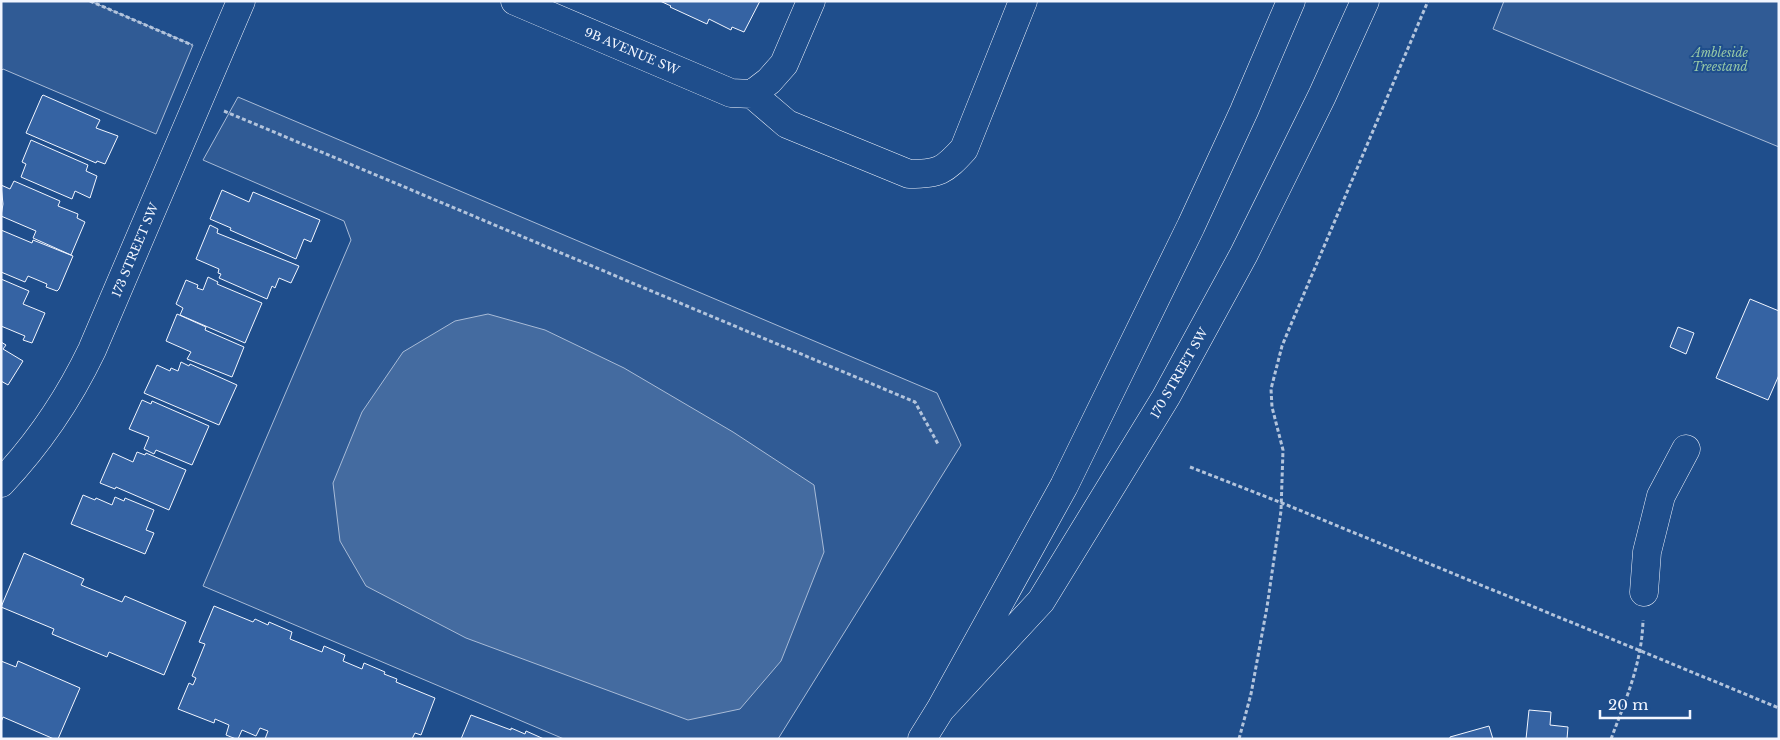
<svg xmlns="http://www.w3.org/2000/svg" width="1780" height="740" viewBox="0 0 1780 740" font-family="'Libre Baskerville',serif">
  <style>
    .built { fill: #305b95; stroke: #a8bbd7 }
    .water { fill: #446ba0; stroke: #a8bbd7 }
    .building { fill: #3563a3; stroke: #f2f6ff }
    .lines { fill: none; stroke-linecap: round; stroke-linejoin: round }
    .minor-casing { stroke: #f2f6ff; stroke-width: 29 }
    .major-casing { stroke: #f2f6ff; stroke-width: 29 }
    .path { stroke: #b3c4dc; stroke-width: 3; stroke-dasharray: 4 2.5; stroke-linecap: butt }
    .minor { stroke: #1f4e8c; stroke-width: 28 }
    .major { stroke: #1f4e8c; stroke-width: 28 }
    .labels { text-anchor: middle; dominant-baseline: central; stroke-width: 4; stroke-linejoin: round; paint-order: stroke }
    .street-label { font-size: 12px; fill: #f2f6ff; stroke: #1f4e8c }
    .park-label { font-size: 12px; font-style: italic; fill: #97c8a6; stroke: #1f4e8c }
  </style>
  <rect width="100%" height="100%" fill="#1f4e8c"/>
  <path class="built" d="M1,1h89l103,44 -37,89 -153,-65 -2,2z
    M1504,1h275v146l-286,-118z
    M238,97l699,296 24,52 -183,294h-214l-361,-153 148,-346 -7,-19 -141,-61z"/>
  <path class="water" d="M488,314l57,16 79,38 109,64 81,53 10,67 -43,109 -41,48 -52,11 -222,-82 -100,-52 -26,-45 -7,-58 29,-71 41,-60 52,-31z"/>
  <path class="building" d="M660,1h100l-16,31 -12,-5 -1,3 -22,-11 -2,5 -37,-17 1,-1z
    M43,95l57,25 -4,8 22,8 -13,28 -8,-3 -1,2 -70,-30 16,-37z
    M31,140l57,25 -2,6 11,5 -7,22 -15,-7 -3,8 -51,-22 5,-13 -4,-2z
    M14,181l46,20 -2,5 20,8 -1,4 8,4 -14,33 -38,-17 3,-7 -35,-15 2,-12 -2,-19 9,4z
    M222,190l27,12 4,-10 67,28 -9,22 -7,-3 -8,20 -66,-29 1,-2 -21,-9z
    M210,225l8,4 -1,4 82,33 -8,17 -12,-5 -4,10 -3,-2 -5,13 -48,-21 2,-4 -3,-1 1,-4 -23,-10z
    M1,230l31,13 1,-3 40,16 -14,33 -2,2 -11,-4 1,-3 -19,-8 -3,6 -24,-10z
    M208,277l10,5 -1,2 45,19 -17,40 -65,-28 3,-7 -7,-4 10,-24 12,5 -1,3 6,2z
    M1,279l28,12 -6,13 22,9 -13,30 -9,-3 2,-4 -24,-10z
    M1750,299l29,12v64l-11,25 -52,-22z
    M177,314l29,13 -1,3 39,17 -12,30 -45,-18 4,-7 -25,-11z
    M1678,327l16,6 -8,21 -16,-7z
    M1,342l5,3 -3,4 20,12 -15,24 -7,-4z
    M181,362l8,4 1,-2 47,21 -18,40 -75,-32 13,-28 13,6 1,-3 7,3z
    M142,400l9,4 1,-3 57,25 -17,39 -36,-15 -2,4 -10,-5 5,-12 -20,-8z
    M137,452l8,3 1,-2 40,17 -17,40 -53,-23 -1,2 -15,-6 13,-30 20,9z
    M83,495l12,5 1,-2 16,7 3,-8 9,4 1,-3 29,12 -8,20 8,3 -9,21 -74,-30z
    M24,553l60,26 -3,6 41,17 3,-6 61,26 -22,53 -55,-23 -2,5 -55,-23 2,-5 -53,-22z
    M214,606l39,16 2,-3 13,6 1,-3 23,10 -2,7 32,13 2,-6 21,9 -2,6 19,8 2,-6 21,9 -1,2 13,5 -1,3 39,16 -14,37 -6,-2 -3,6h-147l3,-8 -8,-3 -4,8 -14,-6 -4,9h-2l-10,-4 3,-10 -14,-6 -1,4 -36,-14 11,-26 4,2 3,-7 -4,-2 13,-32 -6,-2z
    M1,661l15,6 2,-6 62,27 -22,51h-4l-51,-22 -2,5z
    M1529,710l22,2 -1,13 18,2 -1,12h-41z
    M471,715l40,15v-2l14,6 1,-3 18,8h-83z
    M1489,726l4,13h-43v-2z"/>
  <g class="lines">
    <defs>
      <path id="minor" d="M515,1l216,92 21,1
        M752,94l35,30 122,50c30,0 35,-3 55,-25l59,-148
        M752,94l17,-13 15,-17 27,-63
        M1,483c38,-40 67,-83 91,-133l149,-349
        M1644,592l3,-40 14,-56 25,-47"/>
      <path id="major" d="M940,710l101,-109 125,-204 78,-143 78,-158 43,-95
        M922,739l18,-29 124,-224 127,-260 53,-115 47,-110"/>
    </defs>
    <use href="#minor" class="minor-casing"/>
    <use href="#major" class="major-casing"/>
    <path class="path" d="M90,1l102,44
      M224,111l691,291 23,42
      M1190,467l92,36 497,205
      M1239,739l12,-45 16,-87 14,-96 2,-61 -11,-43 -1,-18 11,-43 10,-24 136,-321
      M1611,739c15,-40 31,-76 32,-119"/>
    <use href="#minor" class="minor"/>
    <use href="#major" class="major"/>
  </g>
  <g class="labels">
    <g class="street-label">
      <text transform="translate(632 51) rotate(23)">9B AVENUE SW</text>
      <text transform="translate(135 250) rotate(-67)">173 STREET SW</text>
      <text transform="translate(1179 373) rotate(-60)">170 STREET SW</text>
    </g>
    <g class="park-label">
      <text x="1720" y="52">Ambleside<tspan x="1720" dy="14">Treestand</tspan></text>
    </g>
  </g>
  <rect width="1780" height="740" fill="none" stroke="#f2f6ff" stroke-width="5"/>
  <path d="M1600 710v8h90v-8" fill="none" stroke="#f2f6ff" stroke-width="2.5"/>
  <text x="1608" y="710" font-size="15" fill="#f2f6ff" stroke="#1f4e8c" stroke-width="4" paint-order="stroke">20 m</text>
</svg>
